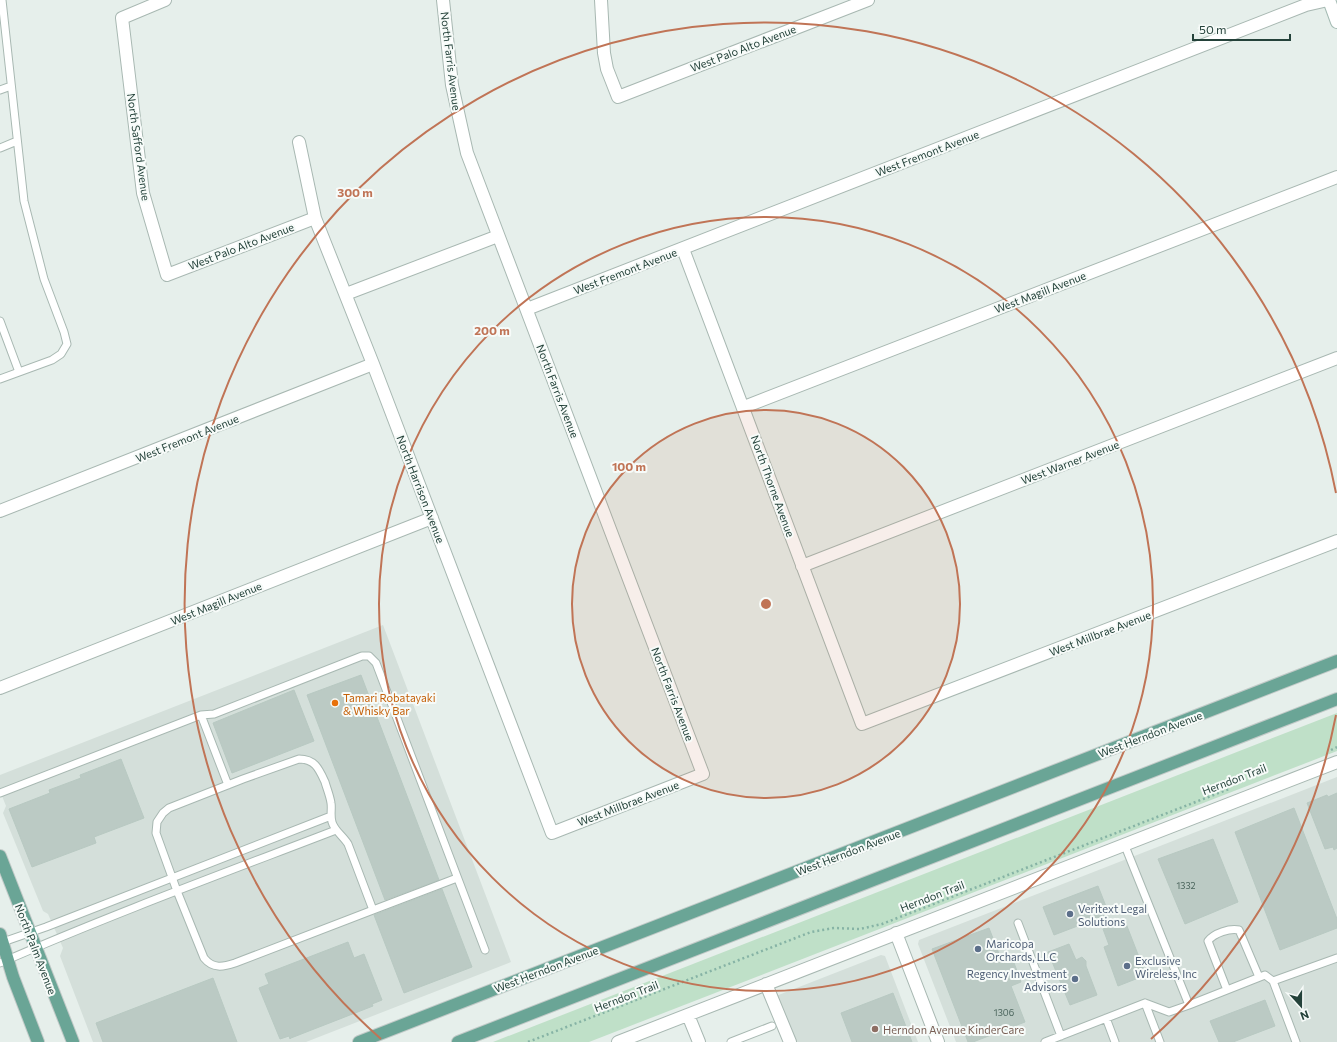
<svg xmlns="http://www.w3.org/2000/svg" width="1337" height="1042" viewBox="0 0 1337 1042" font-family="Commissioner,sans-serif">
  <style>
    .built { fill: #d4dfda }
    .green { fill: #bfe0c8 }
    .building { fill: #bbcac4; stroke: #b8c9c2 }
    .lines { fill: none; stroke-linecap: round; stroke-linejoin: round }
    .lane-casing { stroke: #a8b8b2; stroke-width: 9 }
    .street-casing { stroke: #a8b8b2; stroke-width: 14 }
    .secondary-casing { stroke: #a4bbb3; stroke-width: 14 }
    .primary-casing { stroke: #c2cac8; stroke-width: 14 }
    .path { stroke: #86b3a5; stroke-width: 2.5; stroke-dasharray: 2 3; stroke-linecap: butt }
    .lane { stroke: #fff; stroke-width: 7 }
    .street { stroke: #fff; stroke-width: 12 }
    .secondary { stroke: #fff; stroke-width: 12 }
    .primary { stroke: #6aa596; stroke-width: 12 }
    .ring { fill: none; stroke: #c07456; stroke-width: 2 }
    .food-dot { fill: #e8710a; stroke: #f7fbf9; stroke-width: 1.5 }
    .service-dot { fill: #5c6f8a; stroke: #f7fbf9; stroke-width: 1.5 }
    .education-dot { fill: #8d6e63; stroke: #f7fbf9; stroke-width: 1.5 }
    .labels { text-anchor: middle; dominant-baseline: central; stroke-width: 4; stroke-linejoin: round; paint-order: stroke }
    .number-label { font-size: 9px; fill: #4a645c }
    .street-label { font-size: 11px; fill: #24423a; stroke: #f7fbf9 }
    .food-label { font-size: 11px; fill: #c56008; stroke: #f7fbf9; text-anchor: start }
    .service-label { font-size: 11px; fill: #4e5e75; stroke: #f7fbf9; text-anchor: start }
    .education-label { font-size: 11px; fill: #785e54; stroke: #f7fbf9; text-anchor: start }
    .centre { fill: #c07456; stroke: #f7fbf9; stroke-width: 2 }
    .ring-label { font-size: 12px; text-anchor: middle; font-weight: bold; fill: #c07456; stroke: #f7fbf9; stroke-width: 4; stroke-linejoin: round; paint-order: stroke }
  </style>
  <rect width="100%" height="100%" fill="#e6efeb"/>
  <path class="built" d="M383,625l128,337 -205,80h-213l-33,-86 3,-8 -15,-34 -5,-3 -40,-98 3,-7 -6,-15v-16z
    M1337,777v265h-381l-38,-98 1,-4z
    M881,955l4,1 33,86h-124l-18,-46z"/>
  <path class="green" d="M1337,713v38l-748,291h-96z"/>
  <path class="building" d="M361,675l78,205 -54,20 -78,-205z
    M294,690l20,51 -82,32 -19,-50z
    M121,759l23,59 -50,19 2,6 -64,24 -23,-58 41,-16 -1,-3 32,-12 -1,-3z
    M1337,793v55l-3,2 -1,-3 -8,2 -18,-46 20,-8 1,2z
    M1294,808l43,111v9l-57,22 -45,-118z
    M1213,839l25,63 -53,22 -27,-65z
    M1098,886l11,28 -55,21 -11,-28z
    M442,889l30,78 -68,26 -30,-78z
    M1125,921l21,54 -28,11 -14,-39 5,-2 -6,-16z
    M989,928l14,36 10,-4 8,22 -10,4 14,36 -52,20h-5l-36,-93z
    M348,942l6,16 10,-4 18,46 -10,4 1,2 -82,32 -1,1 -1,-3 -9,3 -21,-51 10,-4 -4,-10z
    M1069,944l7,16 6,-3 4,4v5l11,29 -27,10 -22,-53z
    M213,978l24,64h-134l-7,-19z
    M893,993l19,49h-60l-11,-29z
    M1265,1000l10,26 -42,16h-14l-9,-21z"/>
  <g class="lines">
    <defs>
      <path id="lane" d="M0,90l11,-4
        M0,148l17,-7
        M0,321l19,51
        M0,379l52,-19 9,-6 6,-10 -3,-12 -20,-53 -20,-78 -22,-201
        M201,715l27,70
        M299,759c16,0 20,10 26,23 2,7 5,14 6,21 1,6 -1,12 1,19 2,8 11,14 16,22l25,66 -138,53c-12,4 -22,6 -31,-5l-27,-67 -21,-58 1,-11 6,-9 6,-5 74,-29z
        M0,793l201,-78 13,-1 148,-58h7l7,7 109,287
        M1125,846l64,159 76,-30 8,6 23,61
        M373,910l84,-32
        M1018,923l43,113
        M0,943l46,-16 285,-111
        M0,963c110,-48 224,-90 336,-133
        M1273,981l64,-23
        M1227,990l-19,-49c6,-8 22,-13 31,-11l20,47
        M1106,1018l9,24
        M731,1042l41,-16
        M1045,1042l100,-39
        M1160,1042l-15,-39 24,9 20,-7"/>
      <path id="street" d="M165,0l-43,18 21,175 24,82 148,-57
        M601,0l3,53 3,16 11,28 250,-97
        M299,142l16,76 58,146 179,469 151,-59 -236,-621 -15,-68 -9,-85
        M683,249l179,475 475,-183
        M346,294l152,-58
        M527,309l779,-304 22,-5
        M744,407l593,-230
        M0,511l373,-147
        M802,566l535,-208
        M0,688l432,-170
        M896,933l42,109
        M766,984l24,58
        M688,1015l11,27
        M618,1042l719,-280"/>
      <path id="secondary" d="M1329,0l8,22"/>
      <path id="primary" d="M0,856l73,186
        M0,934l13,43 25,65
        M359,1042l978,-381
        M458,1042l879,-343"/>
    </defs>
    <use href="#lane" class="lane-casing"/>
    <use href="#street" class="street-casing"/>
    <use href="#secondary" class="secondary-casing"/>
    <use href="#primary" class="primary-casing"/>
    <path class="path" d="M1331,750l6,-3
      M528,1042l283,-110 23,-4 26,1 22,-5 347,-135"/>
    <use href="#lane" class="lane"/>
    <use href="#street" class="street"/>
    <use href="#secondary" class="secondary"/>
    <use href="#primary" class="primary"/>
  </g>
  <circle cx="766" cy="604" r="194" fill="#c07456" fill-opacity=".12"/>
  <g class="ring">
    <circle cx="766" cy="604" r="194"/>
    <circle cx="766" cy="604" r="387"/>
    <path d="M1336 715A581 581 0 0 1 1151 1039M381 1039A581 581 0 1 1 1336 493"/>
  </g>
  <circle class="food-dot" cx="335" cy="703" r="4"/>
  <g class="service-dot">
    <circle cx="1070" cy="914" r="4"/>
    <circle cx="978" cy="949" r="4"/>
    <circle cx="1127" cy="966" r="4"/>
    <circle cx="1075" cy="979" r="4"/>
  </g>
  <circle class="education-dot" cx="875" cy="1029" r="4"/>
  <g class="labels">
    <g class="number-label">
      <text x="1186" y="885">1332</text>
      <text x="1004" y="1012">1306</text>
    </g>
    <g class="street-label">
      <text transform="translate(743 48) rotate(-21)">West Palo Alto Avenue</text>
      <text transform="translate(451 61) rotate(83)">North Farris Avenue</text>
      <text transform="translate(139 147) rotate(82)">North Safford Avenue</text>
      <text transform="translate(927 153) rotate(-21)">West Fremont Avenue</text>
      <text transform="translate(241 246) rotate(-21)">West Palo Alto Avenue</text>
      <text transform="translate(625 271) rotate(-21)">West Fremont Avenue</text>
      <text transform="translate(1040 292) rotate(-21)">West Magill Avenue</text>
      <text transform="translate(558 391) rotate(69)">North Farris Avenue</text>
      <text transform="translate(187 438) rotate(-22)">West Fremont Avenue</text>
      <text transform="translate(1070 462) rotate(-21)">West Warner Avenue</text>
      <text transform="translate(773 486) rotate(70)">North Thorne Avenue</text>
      <text transform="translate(421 489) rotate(69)">North Harrison Avenue</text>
      <text transform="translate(216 603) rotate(-22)">West Magill Avenue</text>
      <text transform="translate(1100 633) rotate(-21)">West Millbrae Avenue</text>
      <text transform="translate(673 694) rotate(69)">North Farris Avenue</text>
      <text transform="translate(1150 734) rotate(-21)">West Herndon Avenue</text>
      <text transform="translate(1234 779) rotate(-21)">Herndon Trail</text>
      <text transform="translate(628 803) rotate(-21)">West Millbrae Avenue</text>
      <text transform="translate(848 852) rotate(-21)">West Herndon Avenue</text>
      <text transform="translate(932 896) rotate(-21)">Herndon Trail</text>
      <text transform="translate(36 949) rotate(69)">North Palm Avenue</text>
      <text transform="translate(546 969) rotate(-21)">West Herndon Avenue</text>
      <text transform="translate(626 996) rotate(-21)">Herndon Trail</text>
    </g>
    <g class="food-label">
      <text x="343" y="697">Tamari Robatayaki<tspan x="343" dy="13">&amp; Whisky Bar</tspan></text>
    </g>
    <g class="service-label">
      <text x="1078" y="908">Veritext Legal<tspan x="1078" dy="13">Solutions</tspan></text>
      <text x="986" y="943">Maricopa<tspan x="986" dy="13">Orchards, LLC</tspan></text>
      <text x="1135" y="960">Exclusive<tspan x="1135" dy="13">Wireless, Inc</tspan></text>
      <text x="1067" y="973" text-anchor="end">Regency Investment<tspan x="1067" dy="13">Advisors</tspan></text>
    </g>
    <g class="education-label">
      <text x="883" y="1029">Herndon Avenue KinderCare</text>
    </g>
  </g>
  <circle cx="766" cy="604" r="6" class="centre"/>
  <g class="ring-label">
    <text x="355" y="197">300 m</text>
    <text x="492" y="335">200 m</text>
    <text x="629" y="471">100 m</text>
  </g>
  <g transform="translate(1301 1006) rotate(159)" stroke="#f7fbf9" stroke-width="3" paint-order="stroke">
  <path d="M0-3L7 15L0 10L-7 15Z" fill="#24423a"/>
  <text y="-6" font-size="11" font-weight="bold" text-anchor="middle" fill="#24423a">N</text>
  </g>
  <path d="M1193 34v6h97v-6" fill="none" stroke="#24423a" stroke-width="2"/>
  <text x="1199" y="34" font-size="12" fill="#24423a" stroke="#f7fbf9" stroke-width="3" paint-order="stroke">50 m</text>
</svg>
